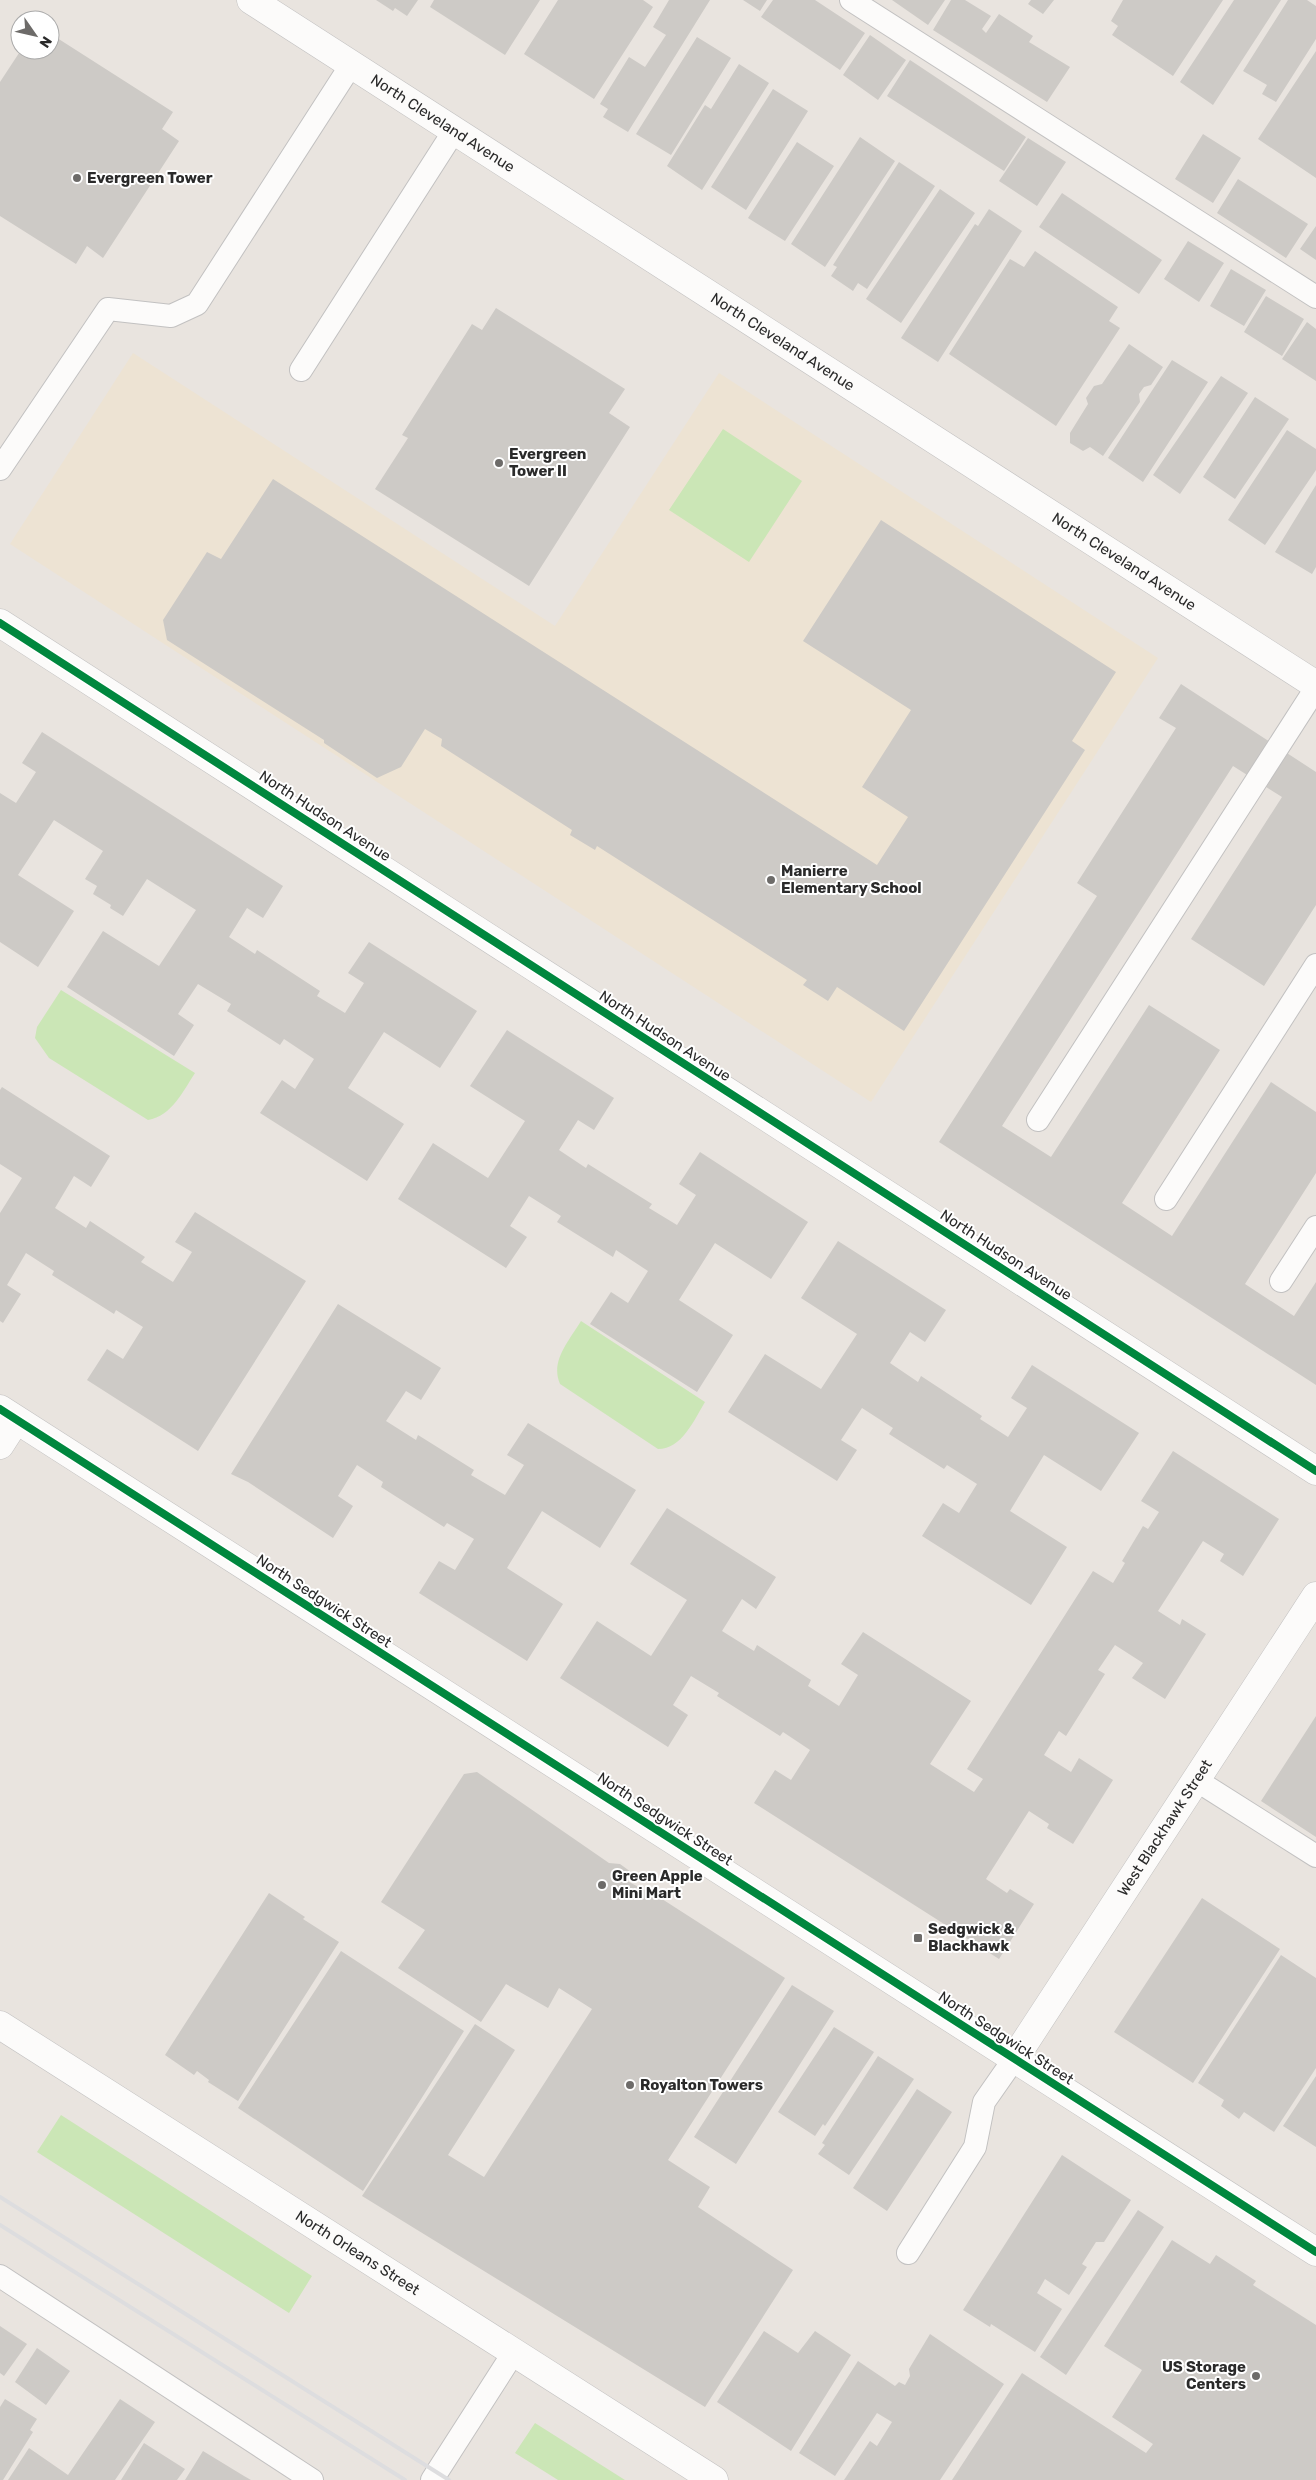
<svg xmlns="http://www.w3.org/2000/svg" width="1316" height="2480" viewBox="0 0 1316 2480" font-family="Rubik,sans-serif">
  <style>
    .education { fill: #ede3d3 }
    .green { fill: #cbe6b6 }
    .building { fill: #cdcac6 }
    .lines { fill: none; stroke-linecap: round; stroke-linejoin: round }
    .lane-casing { stroke: #c2c1c1; stroke-width: 24 }
    .street-casing { stroke: #c2c1c1; stroke-width: 29 }
    .secondary-casing { stroke: #c2c1c1; stroke-width: 29 }
    .lane { stroke: #fcfbfa; stroke-width: 22 }
    .street { stroke: #fcfbfa; stroke-width: 28 }
    .secondary { stroke: #fcfbfa; stroke-width: 28 }
    .rail { stroke: #dddddf; stroke-width: 4 }
    .cycleway-casing { stroke: #fff; stroke-width: 11 }
    .cycleway { stroke: #00873e; stroke-width: 8 }
    .poi-dot { fill: #6d6b69; stroke: #fff; stroke-width: 2 }
    .labels { text-anchor: middle; dominant-baseline: central; stroke-width: 4; stroke-linejoin: round; paint-order: stroke }
    .street-label { font-size: 15px; fill: #2a2a2a; stroke: #fff }
    .poi-label { font-size: 15px; font-weight: bold; fill: #2a2a2a; stroke: #fff; text-anchor: start }
  </style>
  <rect width="100%" height="100%" fill="#e9e4df"/>
  <path class="education" d="M133,353l422,273 164,-253 439,285 -287,444 -861,-558z"/>
  <path class="green" d="M723,429l79,52 -53,81 -80,-52z
    M61,990l134,83c-12,18 -23,43 -47,47l-99,-62 -14,-20 2,-11z
    M581,1321l124,81c-11,18 -23,47 -47,47l-98,-65c-10,-23 9,-43 21,-63z
    M61,2115l251,161 -23,37 -252,-161z
    M535,2423l90,57h-67l-43,-27z"/>
  <path class="building" d="M376,0h42l-11,16 -12,-8 -2,3z
    M434,0h106l-35,55 -75,-48z
    M558,0h85l10,7 -59,92 -70,-45z
    M669,0h41l-82,132 -25,-15 5,-8 -8,-5 29,-47 16,10 21,-32 -13,-8z
    M743,0h24l-7,11z
    M773,0h42l50,33 -25,37 -79,-53z
    M892,0h53l-17,25z
    M951,0h14l26,16 -9,13 4,4 13,-19 34,22 -4,6 41,25 -23,35 -114,-72z
    M1031,0h23l-11,14 -15,-10z
    M1123,0h100l-50,76 -61,-41 6,-9 -7,-5z
    M1234,0h47l-68,105 -33,-23z
    M1288,0h19l9,6v33l-40,63 -14,-8 5,-9 -24,-14z
    M870,35l36,25 -28,40 -35,-25z
    M54,36l119,76 -11,17 17,12 -76,117 -16,-12 -11,18 -76,-48v-134l21,-32h16l6,3 2,-3h5v-8z
    M697,37l34,21 -60,97 -35,-21z
    M1316,51v127l-58,-39z
    M910,60l116,77 -22,34 -117,-75z
    M739,64l30,19 -67,107 -35,-24 38,-61 6,4z
    M773,89l35,22 -62,99 -35,-23z
    M1203,134l38,24 -28,45 -38,-24z
    M860,137l35,24 -70,106 -34,-23z
    M1028,138l38,24 -29,44 -38,-25z
    M797,142l37,24 -49,75 -37,-23z
    M899,162l36,24 -68,103 -9,-6 -5,8 -22,-15 6,-9 -4,-2z
    M1238,179l70,45 -22,34 -69,-45z
    M940,189l35,24 -74,110 -35,-24z
    M1062,193l100,67 -23,34 -100,-67z
    M989,209l33,22 -84,131 -37,-24 74,-114 3,2z
    M1316,226v34l-16,-11z
    M1188,241l36,22 -25,39 -35,-23z
    M1035,251l83,56 -9,14 11,7 -64,98 -107,-72 61,-95 14,8z
    M1231,269l35,21 -22,36 -34,-20z
    M1266,296l38,23 -22,37 -38,-24z
    M496,308l129,81 -16,24 21,14 -101,159 -154,-97 33,-51 -6,-3 70,-111 10,6z
    M1307,322l9,7v52l-34,-22z
    M1129,344l34,23 -12,18 -7,2 -5,7 1,8 -37,54 -13,-9 -7,4 -13,-8v-10l18,-29 -2,-6 8,-12 8,-2z
    M1172,360l36,22 -65,100 -35,-24z
    M1221,376l27,17 -68,101 -27,-19z
    M1255,397l34,22 -54,80 -32,-22z
    M1287,430l29,19v21l-51,75 -37,-25z
    M273,479l604,386 31,-48 -46,-30 49,-77 -108,-69 78,-121 235,152 -44,69 13,9 -181,281 -67,-44 -9,14 -25,-16 4,-5 -210,-134 -2,4 -25,-15 2,-5 -131,-84 1,-7 -17,-10 -24,38 -24,11 -53,-35v-3l-157,-100 -4,-20 44,-68 14,7z
    M1316,485v82l-4,7 -37,-22z
    M1181,684l135,88v133l-52,81 -73,-47 91,-142 -49,-31 -231,360 49,31 98,-152 71,45 -98,153 50,33 99,-154 45,30v61l-71,111 49,32 22,-34v103l-377,-243 158,-246 -20,-13 99,-155 -17,-10z
    M42,732l241,154 -20,32 -16,-10 -18,29 26,17 2,-4 63,41 -3,5 28,17 19,-30 -16,-10 21,-31 108,69 -37,57 -56,-36 -36,56 56,36 -37,57 -107,-68 22,-33 13,9 19,-30 -30,-20 -4,6 -53,-34 4,-7 -33,-20 -20,30 16,11 -20,31 -107,-69 36,-56 56,35 37,-56 -49,-31 -24,37 -13,-8 1,-3 -18,-11 4,-8 -12,-7 18,-28 -49,-31 -36,55 56,36 -36,56 -38,-25v-149l16,10 20,-31 -14,-9z
    M507,1030l107,68 -20,32 -16,-10 -19,30 27,18 2,-4 64,40 -3,4 28,17 19,-30 -17,-11 21,-32 108,70 -37,57 -56,-36 -36,57 54,35 -36,57 -107,-68 21,-32 17,11 20,-32 -32,-21 -3,7 -56,-35 4,-6 -32,-20 -19,30 17,11 -21,31 -108,-69 35,-56 55,35 37,-57 -55,-35z
    M2,1087l108,69 -19,31 -17,-11 -19,32 31,20 4,-7 55,36 -4,5 32,20 19,-30 -17,-10 20,-30 111,69 -108,170 -111,-71 20,-31 16,10 20,-32 -27,-17 -2,4 -62,-39 2,-4 -28,-18 -19,32 14,9 -18,29 -3,-2v-108l22,-35 -22,-14v-74z
    M838,1241l108,69 -21,32 -15,-10 -20,31 28,19 3,-6 61,40 -2,3 28,18 19,-29 -16,-10 21,-33 107,68 -38,58 -57,-36 -34,56 57,36 -36,58 -109,-69 21,-33 16,10 18,-29 -30,-19 -3,4 -55,-35 4,-6 -31,-20 -21,32 16,10 -20,31 -109,-69 37,-58 56,35 36,-55 -56,-36z
    M338,1304l103,64 -20,32 -15,-9 -20,30 30,19 2,-5 56,35 -3,5 34,20 19,-30 -17,-10 21,-32 108,67 -36,58 -58,-37 -35,57 56,36 -36,57 -108,-68 20,-32 16,9 19,-31 -27,-16 -3,4 -63,-40 2,-5 -26,-17 -19,31 15,10 -20,32 -85,-56 -17,-8z
    M1173,1451l106,68 -36,57 -23,-15 4,-7 -21,-13 -45,70 22,14 2,-6 24,15 -41,65 -33,-21 11,-15 -28,-18 -17,25 7,4 -39,62 -7,-5 -15,24 27,17 8,-14 34,22 -40,64 -26,-16 2,-4 -20,-13 -43,68 21,14 3,-4 24,15 -35,55 -245,-156 21,-33 16,10 19,-30 -27,-18 -3,4 -63,-40 2,-3 -28,-17 -18,29 15,10 -20,32 -108,-69 37,-57 54,35 36,-56 -57,-36 37,-56 109,69 -20,32 -14,-10 -20,32 32,20 3,-6 54,35 -3,6 31,20 19,-31 -17,-11 22,-32 108,69 -41,63 44,28 9,-13 -16,-10 126,-198 20,12 12,-20 -3,-2 21,-35 5,3 11,-17 -18,-11z
    M1316,1716v121l-55,-36z
    M477,1772l132,91 11,1 11,8 -4,9 35,18 123,79 -117,182 42,27 -12,20 95,63 -88,137 -343,-211 113,-172 40,26 -67,105 36,22 108,-168 -33,-21 -11,20 -42,-24 -25,38 -83,-54 27,-38 -44,-28 83,-128z
    M269,1893l36,24 -2,2 36,23 -101,159 -30,-19 1,-2 -12,-9 -3,4 -29,-20z
    M1202,1898l78,51 -87,134 -79,-51z
    M341,1951l123,80 -101,160 -125,-83z
    M1281,1955l35,23v90l-42,64 -30,-20 -5,7 -18,-13 3,-6 -26,-17z
    M792,1985l42,26 -98,153 -42,-27z
    M834,2027l40,25 -49,74 -2,-2 -8,12 -37,-24z
    M878,2056l36,23 -65,96 -31,-21 7,-9 -3,-2z
    M1316,2076v71l-33,-21z
    M917,2089l35,23 -65,99 -34,-23z
    M1062,2155l69,45 -27,42h-8l-14,22 5,3 -18,28 -24,-16 -8,14 25,16 -27,43 -44,-28 -1,3 -27,-17z
    M1138,2210l26,17 -98,148 -26,-18z
    M1172,2240l38,24 6,-9 40,26 -3,4 63,40v155h-364l70,-107 124,80 7,-9 -41,-27 30,-47 -38,-24z
    M0,2326l27,18 -23,32 -4,-3z
    M764,2331l34,22 17,-22 36,24 -60,96 -74,-49z
    M930,2334l74,50 -64,96h-96l26,-39 7,5 15,-24 -15,-9 -42,63 -36,-23 59,-92 37,25 4,-4 6,3 5,-9 -1,-7z
    M37,2348l33,23 -24,34 -31,-23z
    M5,2399l32,20 -7,11 3,2 -30,48h-3v-73z
    M120,2399l35,23 -40,58h-107l21,-32 39,27z
    M144,2443l41,26 -8,11h-56z
    M203,2451l41,25 7,4h-66z"/>
  <g class="lines">
    <defs>
      <path id="lane" d="M851,0l465,297
        M301,370l153,-239
        M0,469l108,-160 63,7 26,-12 154,-239
        M1038,1120l278,-432
        M1166,1199l150,-234
        M1281,1281l35,-54
        M1196,1780l120,76
        M908,2253l67,-106 9,-45 30,-43
        M0,2276l312,204
        M432,2480l82,-128"/>
      <g id="street">
        <path id="s1" d="M251,0l1065,685"/>
        <path d="M0,623l1316,848"/>
        <path d="M0,1445l16,-25"/>
        <path id="s2" d="M0,2025l714,455"/>
        <path id="s3" d="M1014,2059l302,-463"/>
      </g>
      <path id="secondary" d="M0,1409l1316,843"/>
    </defs>
    <use href="#lane" class="lane-casing"/>
    <use href="#street" class="street-casing"/>
    <use href="#secondary" class="secondary-casing"/>
    <use href="#lane" class="lane"/>
    <use href="#street" class="street"/>
    <use href="#secondary" class="secondary"/>
    <path class="rail" d="M0,2197l449,283
      M0,2225l405,255"/>
    <defs>
      <path id="cycleway" d="M0,623l1316,848
        M0,1409l1316,843"/>
    </defs>
    <use href="#cycleway" class="cycleway-casing"/>
    <use href="#cycleway" class="cycleway"/>
  </g>
  <g class="poi-dot">
    <circle cx="77" cy="178" r="5"/>
    <circle cx="499" cy="463" r="5"/>
    <circle cx="771" cy="880" r="5"/>
    <circle cx="602" cy="1885" r="5"/>
    <rect x="913" y="1933" width="10" height="10" rx="2.5"/>
    <circle cx="630" cy="2085" r="5"/>
    <circle cx="1256" cy="2376" r="5"/>
  </g>
  <g class="labels">
    <g class="street-label">
      <text stroke="none"><textPath href="#s1" startOffset="228">North Cleveland Avenue</textPath></text>
      <text stroke="none"><textPath href="#s1" startOffset="632">North Cleveland Avenue</textPath></text>
      <text stroke="none"><textPath href="#s1" startOffset="1038">North Cleveland Avenue</textPath></text>
      <text transform="translate(325 816) rotate(33)">North Hudson Avenue</text>
      <text transform="translate(665 1036) rotate(33)">North Hudson Avenue</text>
      <text transform="translate(1006 1255) rotate(33)">North Hudson Avenue</text>
      <text transform="translate(324 1601) rotate(33)">North Sedgwick Street</text>
      <text transform="translate(665 1819) rotate(33)">North Sedgwick Street</text>
      <text stroke="none"><textPath href="#s3" startOffset="276">West Blackhawk Street</textPath></text>
      <text transform="translate(1006 2038) rotate(33)">North Sedgwick Street</text>
      <text stroke="none"><textPath href="#s2" startOffset="424">North Orleans Street</textPath></text>
    </g>
    <g class="poi-label">
      <text x="87" y="178">Evergreen Tower</text>
      <text x="509" y="454">Evergreen<tspan x="509" dy="17">Tower II</tspan></text>
      <text x="781" y="871">Manierre<tspan x="781" dy="17">Elementary School</tspan></text>
      <text x="612" y="1876">Green Apple<tspan x="612" dy="17">Mini Mart</tspan></text>
      <text x="928" y="1929">Sedgwick &amp;<tspan x="928" dy="17">Blackhawk</tspan></text>
      <text x="640" y="2085">Royalton Towers</text>
      <text x="1246" y="2367" text-anchor="end">US Storage<tspan x="1246" dy="17">Centers</tspan></text>
    </g>
  </g>
  <g transform="translate(35 35) rotate(124)"><circle r="24" fill="#ffffff" stroke="#aaaaaa"/>
  <path d="M0-4L9 19L0 12L-9 19Z" fill="#6d6b69"/>
  <text y="-8" font-size="14" font-weight="bold" text-anchor="middle" fill="#2a2a2a">N</text>
  </g>
</svg>
